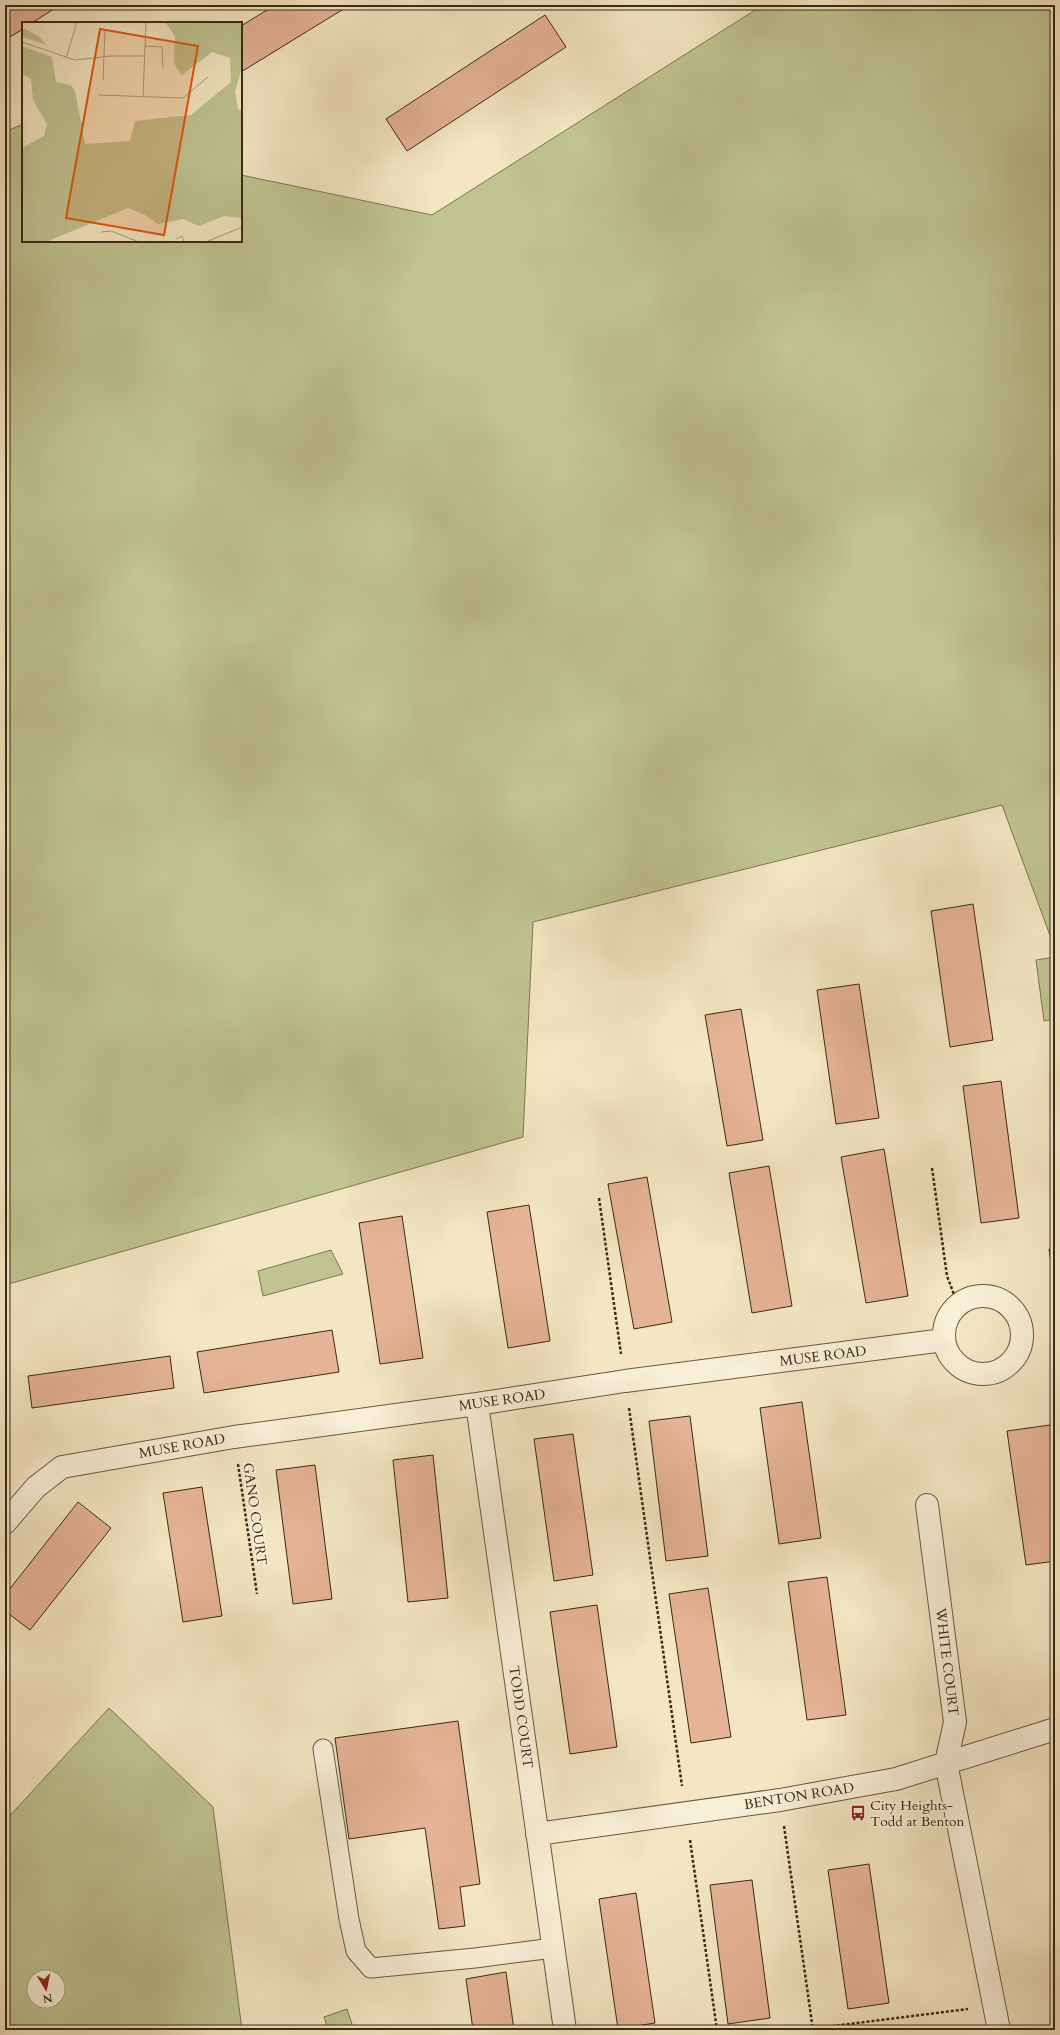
<svg xmlns="http://www.w3.org/2000/svg" width="1060" height="2035" viewBox="0 0 1060 2035" font-family="Cardo,serif">
  <style>
    .green { fill: #bfc491; stroke: #7c7753; fill-rule: evenodd }
    .building { fill: #e5b395; stroke: #392a15 }
    .lines { fill: none; stroke-linecap: round; stroke-linejoin: round }
    .service-casing { stroke: #685940; stroke-width: 21 }
    .minor-casing { stroke: #685940; stroke-width: 24 }
    .path { stroke: #392a15; stroke-width: 2.5; stroke-dasharray: 3 2; stroke-linecap: butt }
    .service { stroke: #f8efd8; stroke-width: 19 }
    .minor { stroke: #f8efd8; stroke-width: 22 }
    .labels { text-anchor: middle; dominant-baseline: central; stroke-width: 4; stroke-linejoin: round; paint-order: stroke }
    .street-label { font-size: 14px; fill: #392a15; stroke: #f8efd8 }
    .poi-label { font-size: 14px; fill: #392a15; stroke: #f8efd8; text-anchor: start }
    .inset-road { fill: none; stroke: #a99b7d; stroke-width: 1 }
    .view { fill: #df570c; fill-opacity: 0.15; stroke: #df570c; stroke-width: 2 }
    .inset-edge { fill: none; stroke: #392a15; stroke-width: 2 }
  </style>
  <rect width="100%" height="100%" fill="#f4e6c3"/>
  <filter id="stains"><feTurbulence type="fractalNoise" baseFrequency=".005" numOctaves="4"/><feColorMatrix values="0 0 0 0 .2 0 0 0 0 .09 0 0 0 0 .02 0 0 0 .5 -.17"/></filter>
  <radialGradient id="worn" r=".72"><stop offset=".6" stop-color="#630" stop-opacity="0"/><stop offset="1" stop-color="#630" stop-opacity=".3"/></radialGradient>
  <path class="green" d="M763,5h292v944l-53,-144 -469,117 -10,215 -518,148v-1153l18,-8v117h218v-66l191,40z
    M1055,957v62l-11,2 -8,-61z
    M331,1250l12,24 -80,22 -5,-25z
    M109,1708l104,99 29,223h-237v-209zM34,1977h24v24h-24z
    M347,2009l7,21h-26l-4,-13z"/>
  <path class="building" d="M5,5h55l-28,18h-9v6l-18,11z
    M275,5h75l-109,67v-46z
    M545,15l21,32 -159,104 -21,-32z
    M973,904l20,136 -43,7 -19,-136z
    M859,984l20,134 -43,6 -19,-134z
    M741,1009l22,131 -36,6 -22,-131z
    M1001,1081l18,137 -38,5 -18,-137z
    M884,1149l24,147 -42,7 -25,-146z
    M769,1166l23,140 -40,7 -23,-140z
    M647,1177l25,145 -38,7 -26,-145z
    M529,1205l21,136 -42,7 -21,-136z
    M402,1216l21,142 -43,6 -21,-141z
    M1049,1249h6v41z
    M332,1330l7,42 -135,21 -7,-41z
    M170,1356l4,32 -142,20 -4,-32z
    M802,1402l19,136 -42,6 -19,-136z
    M690,1416l18,140 -42,5 -17,-140z
    M1050,1425l5,31v105l-29,4 -19,-134z
    M573,1434l20,141 -39,6 -20,-142z
    M433,1455l15,143 -40,4 -15,-142z
    M315,1465l17,134 -39,5 -17,-134z
    M202,1487l20,129 -39,6 -20,-129z
    M78,1502l33,26 -81,102 -25,-19v-16z
    M827,1577l19,138 -39,5 -19,-138z
    M708,1588l23,149 -40,6 -22,-149z
    M597,1605l20,142 -47,7 -20,-142z
    M458,1721l22,163 -20,3 5,39 -26,3 -14,-101 -76,11 -14,-101z
    M869,1864l20,139 -41,6 -20,-139z
    M752,1880l18,138 -42,6 -18,-139z
    M636,1893l19,130 -37,6 -19,-130z
    M506,1972l8,58h-41l-7,-51z"/>
  <g class="lines">
    <defs>
      <path id="service" d="M323,1749l26,170 7,32 15,17 104,-10 78,-10"/>
      <path id="minor" d="M944 1335a39 39 0 1 1 78 0a39 39 0 1 1-78 0Z
        M477,1404l88,626
        M927,1505l28,217 -9,41 53,267
        M5,1523l31,-36 26,-20 172,-30 243,-33 148,-23 319,-41
        M537,1834l243,-34 116,-21 159,-50"/>
    </defs>
    <use href="#service" class="service-casing"/>
    <use href="#minor" class="minor-casing"/>
    <path class="path" d="M932,1168l15,108 11,29
      M599,1198l22,156
      M629,1408l53,378
      M238,1464l19,130
      M784,1826l29,204
      M690,1840l27,190
      M802,2030l166,-21"/>
    <use href="#service" class="service"/>
    <use href="#minor" class="minor"/>
  </g>
  <defs>
    <symbol id="bus-bare" viewBox="-9 -9 18 18"><path d="M-5-6H5V4H4V6H2V4H-2V6H-4V4H-5ZM-3.5-4V0h7V-4ZM-3.5 1.2v1.5H-2V1.2ZM2 1.2v1.5H3.5V1.2Z" fill="#8f2418" stroke="#f8efd8" stroke-width="2.5" paint-order="stroke"/></symbol>
  </defs>
  <g fill-rule="evenodd">
    <use href="#bus-bare" x="847" y="1802" width="22" height="22"/>
  </g>
  <g class="labels">
    <g class="street-label">
      <text transform="translate(823 1356) rotate(-7)">MUSE ROAD</text>
      <text transform="translate(502 1400) rotate(-8)">MUSE ROAD</text>
      <text transform="translate(182 1446) rotate(-10)">MUSE ROAD</text>
      <text transform="translate(255 1514) rotate(82)">GANO COURT</text>
      <text transform="translate(947 1662) rotate(83)">WHITE COURT</text>
      <text transform="translate(521 1717) rotate(82)">TODD COURT</text>
      <text transform="translate(799 1796) rotate(-9)">BENTON ROAD</text>
    </g>
    <g class="poi-label">
      <text x="870" y="1805">City Heights-<tspan x="870" dy="16">Todd at Benton</tspan></text>
    </g>
  </g>
  <g transform="translate(22 22)">
    <rect width="220" height="220" fill="#f4e6c3"/>
    <path d="M143,0h77v45l-7,25 3,17 4,2v107l-18,-2 -25,10 -16,-7 -25,5 -13,-9 -17,-7 -82,34h-24v-94l22,-12 3,-12 -14,-24 -2,-21 -9,-5v-28l30,11 4,25 15,3 4,6 6,32h4l-3,6 3,15 45,-3 5,-20 56,-6 40,-33 -1,-24 -18,-6 -30,23 -8,-11 1,-28zM0,5l16,9 9,9 -25,-8z" fill="#bfc491"/>
    <path class="inset-road" d="M0,20l53,18 36,-4h34M123,24l17,1 1,21M44,36l11,-36M81,58l2,-51M77,73l84,3 25,-21M121,75l3,-75M79,210l10,-1 28,11M154,217l6,-3 2,6M184,220l36,-15"/>
    <path class="view" d="M78,7l98,17 -34,189 -98,-17z"/>
    <rect width="220" height="220" class="inset-edge"/>
  </g>
  <rect width="1060" height="2035" fill="none" stroke="#f4e6c3" stroke-width="20"/>
  <rect x="6" y="6" width="1048" height="2023" fill="none" stroke="#392a15" stroke-width="2"/>
  <rect x="10" y="10" width="1040" height="2015" fill="none" stroke="#392a15"/>
  <g transform="translate(46 1989) rotate(170)"><circle r="19" fill="#f8efd8" stroke="#aca08a"/>
  <path d="M0-3L7 15L0 10L-7 15Z" fill="#8f2418"/>
  <text y="-6" font-size="11" font-weight="bold" text-anchor="middle" fill="#392a15">N</text>
  </g>
  <rect width="100%" height="100%" filter="url(#stains)"/>
  <rect width="100%" height="100%" fill="url(#worn)"/>
</svg>
